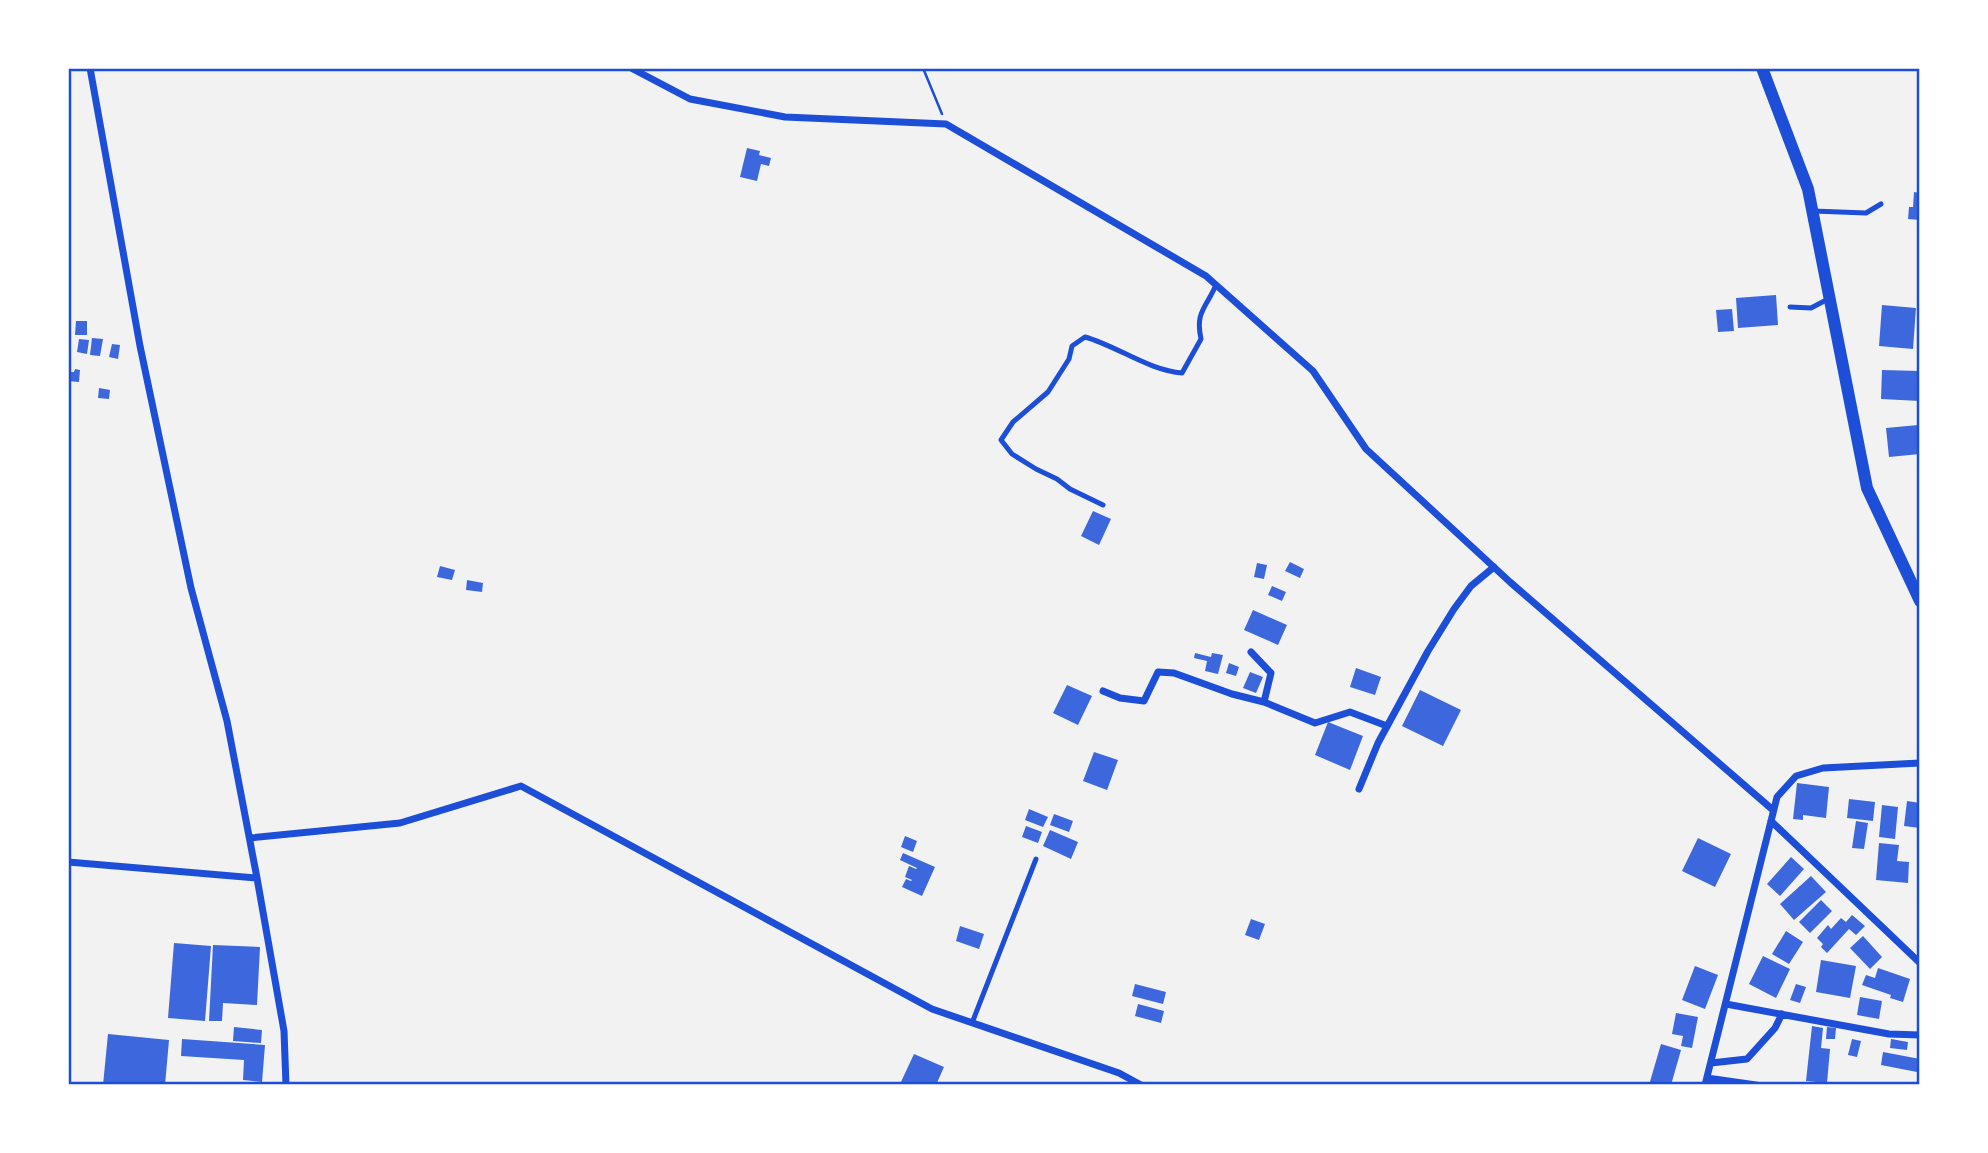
<svg xmlns="http://www.w3.org/2000/svg" width="1988" height="1153" viewBox="0 0 1988 1153" font-family="Rubik,sans-serif">
  <style>
    .building { fill: #3d67dc }
    .lines { fill: none; stroke-linecap: round; stroke-linejoin: round }
    .path { stroke: #1d4ed8; stroke-width: 2.5 }
    .service { stroke: #1d4ed8; stroke-width: 5 }
    .minor { stroke: #1d4ed8; stroke-width: 7 }
    .tertiary { stroke: #1d4ed8; stroke-width: 12 }
    .neatline { fill: none; stroke: #1d4ed8; stroke-width: 2.5 }
  </style>
  <rect width="100%" height="100%" fill="#f2f2f2"/>
  <path class="building" d="M747,148l13,3 -1,4 12,3 -2,8 -8,-2 -4,17 -17,-4z
    M1914,192l6,1v27l-12,-1 1,-12h4z
    M1776,295l2,30 -40,3 -2,-30z
    M1882,305l34,3 -3,41 -34,-3z
    M1732,309l2,22 -16,1 -2,-22z
    M76,321h11v14h-12z
    M92,338l11,1 -3,17 -10,-1z
    M79,339l10,1 -2,14 -10,-2z
    M112,344l8,1 -2,14 -9,-2z
    M75,369l5,1 -1,12 -11,-1 1,-9h5z
    M1882,370l38,1v30l-39,-2z
    M99,388l11,2 -1,9 -11,-1z
    M1918,425l2,29 -31,3 -3,-29z
    M1093,511l18,8 -12,26 -18,-9z
    M1290,562l14,7 -4,9 -15,-7z
    M1257,563l10,2 -3,14 -10,-2z
    M440,566l15,4 -3,10 -15,-3z
    M467,580l16,3 -1,9 -16,-2z
    M1272,586l14,6 -4,9 -14,-6z
    M1253,610l34,15 -9,20 -34,-15z
    M1195,653l16,4 1,-4 11,2 -5,19 -13,-3 2,-10 -13,-3z
    M1229,663l10,4 -3,9 -10,-3z
    M1356,668l25,9 -6,18 -25,-8z
    M1250,672l13,5 -7,16 -13,-5z
    M1067,685l25,11 -14,29 -25,-12z
    M1420,690l41,20 -18,36 -41,-20z
    M1328,722l35,14 -13,34 -35,-15z
    M1094,752l24,8 -11,30 -24,-9z
    M1797,783l32,4 -3,31 -23,-3v5l-10,-1z
    M1849,799l26,3 -2,19 -26,-3z
    M1907,801l13,2v25l-16,-2z
    M1882,805l16,2 -3,32 -16,-2z
    M1029,809l19,8 -5,10 -18,-7z
    M1054,814l19,7 -4,11 -19,-7z
    M1856,821l12,2 -4,26 -12,-1z
    M1026,826l16,6 -4,11 -16,-6z
    M1050,830l28,12 -7,17 -28,-13z
    M905,836l12,5 -4,11 -12,-5z
    M1698,838l33,16 -16,33 -33,-16z
    M1879,843l20,2 -2,16 12,1 -1,21 -32,-3z
    M903,853l32,14 -13,29 -20,-9 4,-8 5,2 1,-1 -7,-3 4,-11 7,3 1,-1 -17,-8z
    M1791,857l13,12 -24,27 -13,-12z
    M1811,876l15,16 -32,28 -14,-16z
    M1821,900l11,11 -22,22 -11,-11z
    M1852,915l13,11 -9,9 -7,-6 -22,24 -6,-6 2,-3 -6,-6 11,-13 3,4 10,-11 5,4z
    M1251,919l14,5 -6,16 -14,-5z
    M960,926l24,8 -5,15 -23,-8z
    M1786,931l17,11 -14,22 -17,-10z
    M1863,936l19,21 -12,12 -20,-21z
    M174,943l37,3 -6,75 -37,-3z
    M213,945l47,2 -3,58 -34,-2 -1,18h-13z
    M1763,956l27,13 -14,29 -27,-14z
    M1821,960l35,6 -6,32 -34,-6z
    M1695,966l23,9 -13,34 -23,-9z
    M1878,968l32,11 -7,23 -13,-4 1,-3 -29,-10 4,-10 9,3z
    M1135,984l31,8 -3,12 -31,-8z
    M1796,984l10,3 -6,16 -10,-3z
    M1860,997l22,4 -3,18 -22,-4z
    M1138,1004l26,7 -3,12 -26,-7z
    M1676,1013l22,4 -6,31 -11,-2 2,-10 -11,-2z
    M1812,1026l11,2 -2,20 9,1 -3,34 -21,-2z
    M234,1027l28,3 -1,13 -28,-2z
    M1827,1027l9,1 -1,11h-9z
    M108,1034l61,6 -4,45h-62z
    M182,1039l83,6 -3,37 -19,-2 1,-20 -63,-4z
    M1852,1039l9,2 -4,16 -9,-2z
    M1891,1039l17,3 -1,8 -17,-2z
    M1661,1044l20,6 -10,35h-22z
    M1883,1052l37,7 -3,13 -36,-7z
    M914,1054l30,13 -8,18 -36,-1z"/>
  <g class="lines">
    <path class="path" d="M923,68l19,46"/>
    <path class="service" d="M1813,211l53,2 15,-9
      M1790,307l21,1 19,-10
      M1103,505l-33,-16 -13,-10 -21,-10 -24,-15 -11,-14 12,-18 35,-30 21,-33 3,-13 13,-9c32,9 65,34 97,36l19,-34c-6,-27 5,-31 15,-54
      M972,1023l64,-164"/>
    <path class="minor" d="M90,68l50,278 51,242 36,133 30,157 27,153 2,54
      M631,68l59,31 95,18 161,7 260,152 107,95 53,78 144,133 263,228
      M1251,652l20,21 -7,29 51,21 35,-11 37,14
      M1103,691l17,7 24,3 14,-29 16,1 58,21 32,8
      M1359,789l19,-46 50,-92 26,-42 17,-23 23,-19
      M1771,821l149,142
      M250,838l150,-15 121,-37 411,223 187,64 22,12
      M68,862l189,16
      M1726,1004l163,30 31,1
      M1711,1063l36,-4 28,-31 7,-14
      M1707,1078l49,7
      M1705,1085l72,-288 19,-21 27,-8 97,-5"/>
    <path class="tertiary" d="M1762,68l46,121 59,299 53,113"/>
  </g>
  <rect width="1988" height="1153" fill="none" stroke="#ffffff" stroke-width="140"/>
  <rect x="70" y="70" width="1848" height="1013" class="neatline"/>
</svg>
